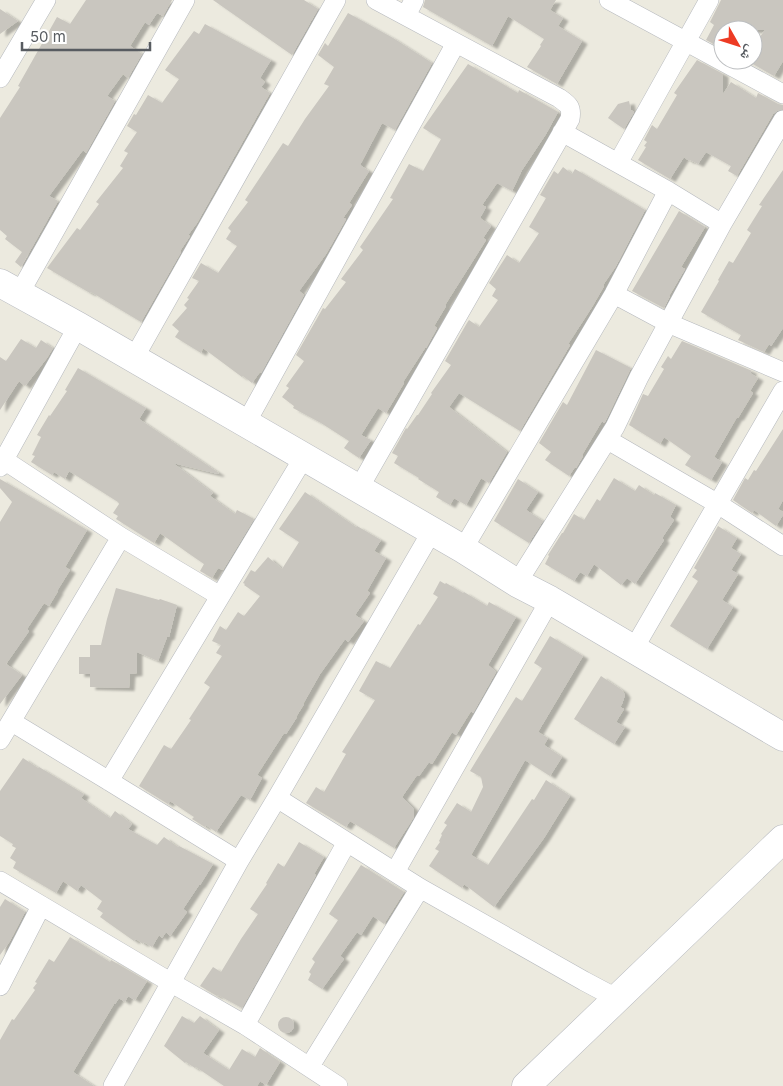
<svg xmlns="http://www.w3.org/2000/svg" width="783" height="1086" viewBox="0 0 783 1086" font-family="Inter,'Noto Naskh Arabic',sans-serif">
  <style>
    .building { fill: #c9c6bf; filter: url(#shadow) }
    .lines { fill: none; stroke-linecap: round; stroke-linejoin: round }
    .street-casing { stroke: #b5b8bd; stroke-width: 20 }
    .secondary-casing { stroke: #b6b9bf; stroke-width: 29 }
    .street { stroke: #fff; stroke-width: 19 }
    .secondary { stroke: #fff; stroke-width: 28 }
  </style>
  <defs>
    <filter id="shadow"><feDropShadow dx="5.5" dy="3" stdDeviation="1" flood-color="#0004"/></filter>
  </defs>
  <rect width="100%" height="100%" fill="#eceadf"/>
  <path class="building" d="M86,0h86l-9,16 -6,-3 -8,12 -4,-3 -15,24 12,8 -14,24 -5,-4 -16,22 8,5 -29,52 -3,-3 -34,46 9,5 -37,66 -6,-5 7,-10 -17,-13 2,-3 -7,-6v-112l20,-31 -2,-1 39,-69 13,7z
    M213,0h91l14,9 -26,46z
    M425,0h131l-6,10 13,8 -5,8 24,15 -25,43 -30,-17 14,-21 -1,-1 4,-6 -36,-23 -16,30 -69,-39z
    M721,0h62v61l-9,15 -28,-16h7v-10l3,-4 -2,-1 11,-15h-42v19l-17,-9 8,-15 -4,-3z
    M0,9l18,12 -18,13z
    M348,13l45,25 39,25 -37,67 -13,-7 -22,42 9,6 -20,32 3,2 -9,13 3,1 -20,35 -27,37 5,4 -43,78 -1,-1 -8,11 -9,-7 -1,1 -39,-29 -2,5 -26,-16 4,-6 -7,-6 15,-17 -3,-3 5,-6 -2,-1 12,-17 -7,-3 9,-15 17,10 19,-27 -11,-7 5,-8 -3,-3 20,-26 -3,-2 38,-57 5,3 17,-27 24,-33 -5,-2 10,-17 -16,-12 7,-12 3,3z
    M205,24l66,36 -11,18 5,4 -4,5 9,6 -73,130 -9,12 2,1 -10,15 1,1 -40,70 -50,-30 -1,1 -43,-25 30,-40 3,2 19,-26 -3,-2 27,-34 -3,-2 8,-13 -4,-2 13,-19 -10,-6 7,-12 2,1 12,-20 14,8 17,-24 -14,-9 29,-39 5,3z
    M697,60l26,14v20l8,-12 25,16 2,-5 20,11 5,1v4l-6,2 -4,3 -36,62 -9,-5 3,-5 -25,-14 -8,12 -8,-4 -1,1 -5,-4 -14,22 -32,-19 8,-13 -2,-1 3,-4 -3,-2 8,-15 5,4 20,-34 -3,-2z
    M468,64l50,29 1,-3 39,22 -12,22 -24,36 -10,21 -15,-8 -15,22 4,2 -6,11 11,8 -8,12 3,2 -41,65 1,1 -12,20 3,2 -11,20h-1l-22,34 1,1 -18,30 -8,-5 -17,27 10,5 -12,18 -15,-10 5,-7 -28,-18 -28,-15 1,-2 -12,-9 7,-9 -3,-2 18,-25 -8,-6 27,-47 2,1 21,-27 -5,-3 22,-29 -3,-3 33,-48 -3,-1 19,-34 14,7 18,-32 -18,-11z
    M629,101l2,9 3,2 -10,17 -16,-11 10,-14z
    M563,167l9,7 3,-5 70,41 -29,56 -13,19 1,1 -12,21 -24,37 2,1 -50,86 -61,-38 -10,14 58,45 -18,31 -8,-5 -15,27 -12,-7 -4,7 -14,-8 3,-5 -21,-13 1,-1 -25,-15 4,-7 -6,-3 14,-25 1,1 10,-14h1l14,-21 -1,-1 20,-28 -6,-4 22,-38 2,-3 10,7 19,-27 -6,-4 4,-7 -7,-6 18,-28 12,8 20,-30 -10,-6 17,-29 -6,-3 14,-24 4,3z
    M783,170v158l-12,18 -2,-2 -5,8 -26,-12 3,-5 -40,-23 18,-31 -1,-1 11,-19 4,2 18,-30 -4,-3 15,-24 -3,-1z
    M679,211l26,16 -24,40 4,2 -16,27h1l-6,12 -32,-17z
    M21,339l15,9 5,-8 12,8 -6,10 -22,28 -6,-5 -19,29v-53l6,4z
    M682,341l70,30 -2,2 8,5 -8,13 3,2 -15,25 -1,-1 -23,40 8,5 -11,18 -26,-15 6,-9 -27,-19 -4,7 -31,-19 14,-31 5,2 16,-27 -3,-2 7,-11 3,3z
    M596,350l35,18 -26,54 -1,1 -2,-2 -20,34 1,1 -7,12 -1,-1 -6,9 -24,-16 6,-8 -12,-9 24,-41 4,3z
    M78,368l68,40 -7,11 80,54 -1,1 -45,-11 40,30 -3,3 25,18 2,-4 17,9 -31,51 -5,-2 -6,10 -12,-7 4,-7 -16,-11 -28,-20 -6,10 -38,-24 2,-3 -5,-3 6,-9 -1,-2 -49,-31 -4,8 -11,-7 -2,3 -21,-13 4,-6 -3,-1 9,-18 -4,-2 12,-20 1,1 17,-25 -2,-1z
    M783,429v71l-5,9 5,3v3l-7,11 -22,-16 -2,3 -19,-13 12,-22 3,2 6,-10 2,1z
    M614,478l21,13 4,-6 15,10 1,-2 21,12 -6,12 4,3 -12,18 2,2 -29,44 -8,-6 -6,7 -27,-21 -7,12 -7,-4 -6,9 -29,-17 4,-8 -1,-1 14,-22h1l11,-19 10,6 13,-21 3,2z
    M0,479l87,51 -22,37 5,3 -13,21h1l-9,15 -5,-3 -17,26 2,2 -23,33 16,11 -22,29v-182l12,-20 -12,-14z
    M518,479l20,13 -12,18 17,11 -14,22 -35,-22z
    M305,492l51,35 1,-1 24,14 -7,11 12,7 -19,33 3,2 -15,22 9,6 -16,21 -3,-3 -25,35 -17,30h1l-8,13h1l-11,17 -2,-1 -27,42 5,3 -12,22 -9,-5 -25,37 -10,-7 -1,2 -13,-8 2,-2 -24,-16 -2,3 -29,-18 25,-41 7,4 20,-29 -2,-1 21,-32 -6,-4 18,-27 -6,-3 5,-8 -9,-4 8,-15 6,4 12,-18 6,4 16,-20 -16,-11 1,-1 -2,-1 8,-13 4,2 13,-15 14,12 17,-27 -20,-13z
    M718,526l19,12 -6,10 10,6 -10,16 7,4 -16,26 11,7 -26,42 -37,-23 28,-45 -6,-4 5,-7 -3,-2z
    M440,581l5,3 1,-1 17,10 1,-1 23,14 2,-4 27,15 -28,48 8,7 -23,41 -2,-2 -15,24 -4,-3 -20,32 -3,-2 -10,14 -2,-1 -15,22 11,11 1,4v5l-20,31 -44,-27 -4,6 -40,-24 10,-16 8,5 22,-38 -4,-2 33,-52 -16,-9 17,-30 14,7 28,-44 2,1 18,-28 -5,-3z
    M116,588l43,12 1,-1 17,6 -8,32h-2l-9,24 -21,-9v21l-7,1 -1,14 -39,-1v-13h-11v-17h11v-12h11l6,-26z
    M550,636l33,20 -45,76 10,6 -4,7 18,12 -12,19 -25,-16 -54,95 17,10 44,-66 2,1 12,-20 24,16 -26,42 -50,69 -30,-23 -2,4 -33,-22 10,-15 -4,-2 5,-7 -1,-1 3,-6 -1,-1 6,-9 -3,-2 13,-20 14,9 12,-25 -2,-10 -11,-6 11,-18 35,-56 6,4 20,-33 -8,-5z
    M601,676l21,14 3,5 -3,9 -2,3 4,2 -8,13 9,5 -11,17 -40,-25z
    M23,758l15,10 1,-1 45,27 -3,4 29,20 5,-7 17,13 -4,5 29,16 7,-8 14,10 1,-1 34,18 -13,21h-1l-16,24 4,3 -17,24 -4,-4 -4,6 -3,-3 -7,12 -8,-5 -1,2 -7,-5 -2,2 -34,-24 3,-4 -6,-4 5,-8 -21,-16 -4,6 -14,-10 -7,12 -43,-25 3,-6 -6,-4 6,-10 -4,-2 1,-2 -13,-8v-45z
    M299,842l25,15 -10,17 2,1 -74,133 -24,-13 -1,1 -17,-10 13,-19 8,5 20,-33 17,-25 -8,-5 17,-25 -1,-1 12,-20 6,4z
    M361,865l43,27 -20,32 -11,-8 -12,19 -4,-3 -17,24 4,3 -22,30 -14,-9 3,-6 -2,-2 6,-10 -3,-3 26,-39 -9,-6z
    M5,899l20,13 -15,29 -10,14v-48z
    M70,937l40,25 1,-2 36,21 -12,19 -7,-4 -3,6 -6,-4 -4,6h-1l-41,68 21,14h-94v-46l12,-21 2,1 21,-30 -2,-2 4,-5 -2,-1 14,-23 5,3z
    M182,1016l12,7 6,-7 19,14 -16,23 26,17 13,-21 13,8 5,-9 20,14 -14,23 -6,-4 -3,5h-33l-28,-19 -1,1 -9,-6 -1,1 -21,-17z
    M278 1025a8 8 0 1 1 16 0a8 8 0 1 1-16 0Z"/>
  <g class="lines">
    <defs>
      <path id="street" d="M609,0l174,94
        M406,16l8,-16
        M0,78l46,-78
        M562,132l106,59 54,33
        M618,163l91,-163
        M19,294l166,-294
        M614,294l54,29 115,49
        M134,358l202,-358
        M246,423l210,-380
        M608,440l110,64 65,42
        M4,460l117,77 99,59
        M0,467l78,-141
        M359,488l211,-369c2,-12 -1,-14 -11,-21l-183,-98
        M463,549l151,-255 54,-103
        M517,583l98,-156 24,-50 83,-153 61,-104
        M633,650l150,-259
        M12,722l97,59 130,80
        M0,740l121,-203
        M109,781l195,-324
        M277,798l143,90 164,93 32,17
        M395,872l155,-272
        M0,881l170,101 75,43 93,61
        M0,986l41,-80
        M245,1025l102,-183
        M310,1066l110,-178
        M113,1086l126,-225 38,-63 155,-267"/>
      <path id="secondary" d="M0,283l78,43 385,223 54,34 33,17 233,137
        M526,1086l257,-247"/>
    </defs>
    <use href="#street" class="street-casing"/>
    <use href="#secondary" class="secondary-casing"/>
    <use href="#street" class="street"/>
    <use href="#secondary" class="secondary"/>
  </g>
  <g transform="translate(738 45) rotate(129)"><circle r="24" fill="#ffffff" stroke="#bcbec0"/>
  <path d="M0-4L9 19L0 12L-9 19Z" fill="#ed3b24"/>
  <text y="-8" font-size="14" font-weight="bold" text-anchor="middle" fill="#585c61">ش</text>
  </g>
  <path d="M22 42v8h128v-8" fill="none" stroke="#585c61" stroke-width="2.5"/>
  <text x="30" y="42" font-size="15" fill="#585c61" stroke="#ffffff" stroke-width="4" paint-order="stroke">50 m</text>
</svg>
